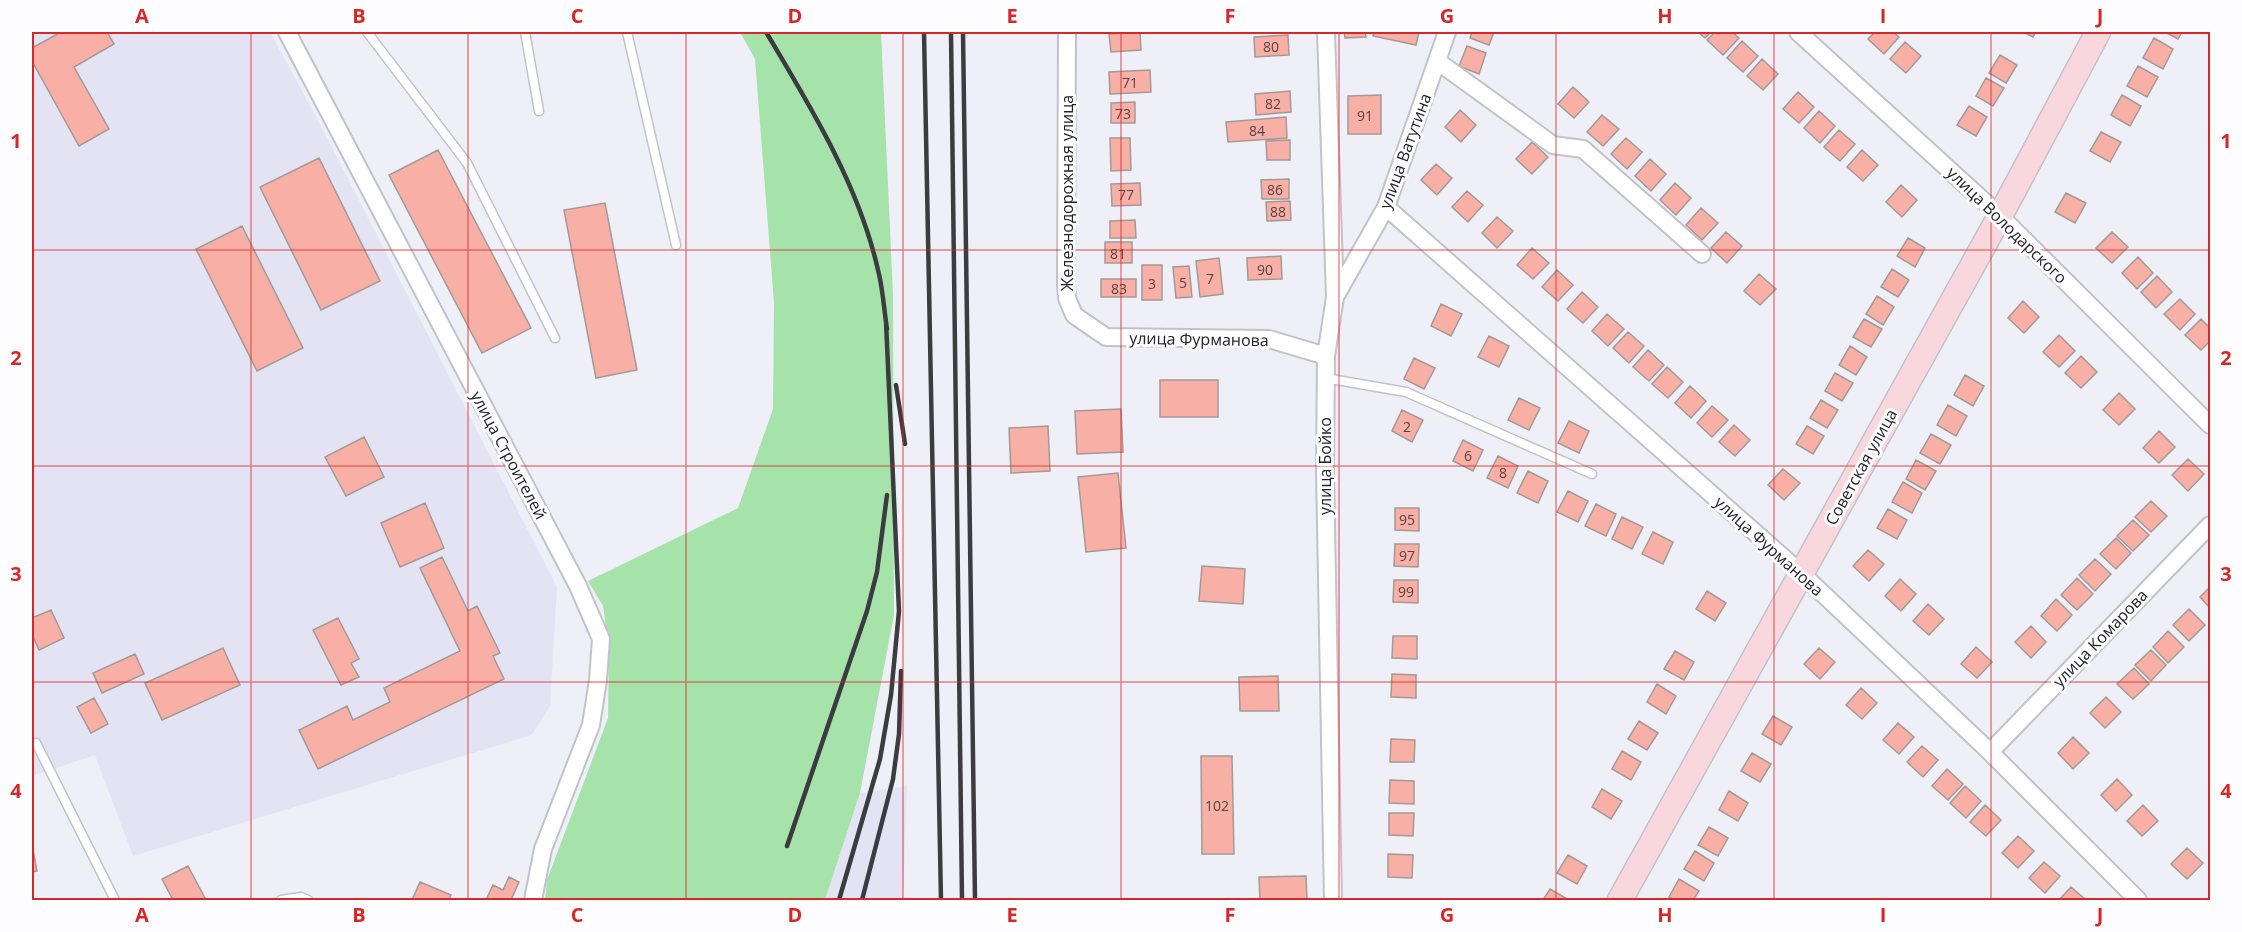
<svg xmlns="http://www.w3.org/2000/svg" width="2242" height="932" viewBox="0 0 2242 932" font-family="'Open Sans',sans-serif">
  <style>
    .built { fill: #e4e3f3 }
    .green { fill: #a6e3ab }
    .building { fill: #f8afa5; stroke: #a39a98; stroke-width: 1.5 }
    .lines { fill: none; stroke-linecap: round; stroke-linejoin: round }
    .lane-casing { stroke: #c3c2ca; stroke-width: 11 }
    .street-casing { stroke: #c3c2ca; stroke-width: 20 }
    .secondary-casing { stroke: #c3c2ca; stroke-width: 27 }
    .lane { stroke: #fff; stroke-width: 8 }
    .street { stroke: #fff; stroke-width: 16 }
    .secondary { stroke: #f8d8dd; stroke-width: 24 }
    .rail { stroke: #3c3b3f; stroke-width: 4.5 }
    .grid { fill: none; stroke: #d62828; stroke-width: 1.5; stroke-opacity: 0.55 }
    .labels { text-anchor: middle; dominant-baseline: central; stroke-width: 6; stroke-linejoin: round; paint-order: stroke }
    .number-label { font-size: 14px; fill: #584444 }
    .street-label { font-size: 16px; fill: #222124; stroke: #fdfdff }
    .neatline { fill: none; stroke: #d62828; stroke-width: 2 }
    .grid-label { font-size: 20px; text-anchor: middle; font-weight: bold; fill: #d62828 }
  </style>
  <rect width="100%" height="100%" fill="#efeff7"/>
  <path class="built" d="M32,32h238l52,96 235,459 -7,119 -18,29 -399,121 -38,-101 -63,21z
    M907,786l-4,114h-78l35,-107z"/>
  <path class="green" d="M740,32h141l12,263 1,320 -34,178 -35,107h-280l2,-20 61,-162 1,-70 -6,-42 -15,-25 150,-73 35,-99 1,-106 -19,-244z"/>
  <path class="building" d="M61,32h46l7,12 -40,23 35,62 -30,17 -47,-85v-13z
    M1140,32l1,18 -30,2 -2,-18z
    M1344,32h21l1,5 -21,1z
    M1374,32h45l-3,13 -43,-9z
    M1472,32h22l-5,13 -19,-7z
    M1698,32h13l-6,6z
    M1715,32h17l7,6 -16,17 -16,-15z
    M1875,32h18l6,5 -15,17 -16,-15z
    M2023,32h13l-3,5z
    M2165,32h17l-4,7z
    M1288,35l1,20 -34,2 -1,-20z
    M2154,38l19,11 -10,20 -20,-11z
    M1742,41l16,15 -15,16 -16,-14z
    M1905,42l16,14 -15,17 -16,-14z
    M1467,46l19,7 -7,21 -20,-8z
    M2000,55l17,10 -11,18 -17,-10z
    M1762,59l16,15 -15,16 -16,-14z
    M2138,66l20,11 -11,20 -20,-11z
    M1150,70l1,22 -41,2 -1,-22z
    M1986,78l18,10 -11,18 -17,-10z
    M1573,87l16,15 -15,16 -16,-14z
    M1290,91l1,21 -35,3 -1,-21z
    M1798,92l16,15 -15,16 -16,-14z
    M1381,95v39h-33v-38z
    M2122,95l19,11 -11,20 -19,-11z
    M1135,102v21h-24v-20z
    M1969,106l18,11 -11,19 -19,-11z
    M1460,110l16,15 -15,17 -16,-15z
    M1819,111l16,15 -15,17 -16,-15z
    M1602,115l17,14 -16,17 -16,-14z
    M1286,117l1,21 -59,4 -2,-20z
    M1839,130l16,14 -15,17 -16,-14z
    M2101,132l20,10 -11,20 -20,-11z
    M1110,138h20l1,32 -20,1z
    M1626,138l16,14 -15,17 -16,-15z
    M1290,140v20h-23l-1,-19z
    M1532,142l16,15 -16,17 -16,-15z
    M438,150l93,178 -49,25 -93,-178z
    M1862,150l16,15 -15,16 -16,-14z
    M319,158l61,123 -59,29 -61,-123z
    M1650,159l16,15 -15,17 -16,-15z
    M1436,164l16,14 -15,17 -16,-15z
    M1289,179v20h-27l-1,-19z
    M1140,183l1,22 -29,1 -1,-22z
    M1675,183l16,15 -15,17 -16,-15z
    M1901,185l16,15 -15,17 -16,-15z
    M1467,191l16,14 -15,17 -16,-15z
    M2066,193l20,10 -11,20 -20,-11z
    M1290,201l1,19 -24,1 -1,-19z
    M605,203l32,167 -41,8 -32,-168z
    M1701,208l17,15 -16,17 -16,-15z
    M1497,217l16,14 -16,17 -15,-15z
    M1135,220l1,18h-26v-17z
    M242,226l61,122 -46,23 -61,-122z
    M1726,232l16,14 -15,17 -16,-15z
    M2112,232l16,15 -16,16 -16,-15z
    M1908,238l17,10 -10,19 -18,-11z
    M1105,242h27v21h-27z
    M1532,248l17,15 -16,16 -16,-14z
    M1281,256l1,23 -34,1 -1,-22z
    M2138,257l15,16 -16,16 -15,-16z
    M1219,258l4,36 -23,3 -4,-36z
    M1142,265h20v35h-20z
    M1189,266l3,31 -16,1 -3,-31z
    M1892,269l17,11 -11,17 -17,-10z
    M1557,270l16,15 -15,16 -16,-14z
    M1759,274l17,15 -16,16 -16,-14z
    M2157,276l15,16 -16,16 -15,-16z
    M1101,279h35v18h-35z
    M1582,292l16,15 -15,16 -16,-14z
    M1877,296l17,11 -11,18 -17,-11z
    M2180,299l15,15 -15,16 -16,-16z
    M2023,301l16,16 -15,16 -16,-15z
    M1441,304l21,10 -11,22 -20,-10z
    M1607,314l17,15 -16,17 -16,-15z
    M1864,319l18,10 -11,18 -18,-10z
    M2201,319l9,9v13l-9,9 -16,-15z
    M1628,332l16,14 -15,17 -16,-15z
    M2059,335l16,16 -16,16 -16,-15z
    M1489,336l20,10 -10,21 -21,-10z
    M1850,346l17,11 -11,18 -17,-10z
    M1648,350l16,15 -15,16 -16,-14z
    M2081,356l16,16 -16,16 -16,-15z
    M1414,358l21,10 -11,21 -20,-10z
    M1667,367l16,15 -15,16 -16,-14z
    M1835,373l18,10 -11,18 -17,-10z
    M1965,375l19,11 -11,20 -19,-11z
    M1160,380h58v37h-58z
    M1690,386l16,15 -15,17 -16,-15z
    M2119,393l16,16 -16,16 -16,-15z
    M1519,398l21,10 -11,22 -21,-10z
    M1821,400l17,10 -11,18 -17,-10z
    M1948,405l19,11 -11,20 -19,-11z
    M1712,406l16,14 -16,17 -15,-14z
    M1121,409l2,43 -46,2 -2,-43z
    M1402,410l21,10 -11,22 -20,-11z
    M1569,421l20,10 -10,22 -21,-10z
    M1734,425l16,15 -15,16 -16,-14z
    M1048,426l2,45 -39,2 -2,-45z
    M1807,426l17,10 -11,18 -17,-10z
    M2159,431l16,16 -16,16 -16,-15z
    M1931,434l20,11 -11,19 -20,-11z
    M364,437l20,40 -38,19 -21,-39z
    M1463,440l20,10 -10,21 -20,-10z
    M1498,456l20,10 -10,22 -21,-10z
    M2188,459l16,15 -16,17 -16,-16z
    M1916,460l20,11 -11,19 -19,-11z
    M1783,469l17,14 -16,17 -16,-15z
    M1528,471l20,10 -10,22 -21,-10z
    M1118,473l8,75 -40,4 -8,-75z
    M1903,482l19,11 -10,20 -20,-11z
    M1568,491l20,10 -10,21 -21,-10z
    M2151,501l16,15 -16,16 -16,-15z
    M425,503l19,45 -44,19 -19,-44z
    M1596,504l20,10 -10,22 -21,-10z
    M1395,508h24v23l-24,-1z
    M1888,509l19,11 -10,19 -20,-11z
    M1622,517l21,10 -11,22 -20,-10z
    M2133,520l16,15 -16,16 -16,-15z
    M1653,532l20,10 -10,22 -21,-10z
    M2116,538l15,15 -15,16 -16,-15z
    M1395,544h24l-1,23 -24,-1z
    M1868,550l16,14 -15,17 -16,-15z
    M442,557l26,54 9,-5 23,47 -7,3 11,23 -186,90 -19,-39 48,-24 6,14 37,-18 -6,-14 76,-37 -40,-83z
    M2095,559l16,15 -16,17 -16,-16z
    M1202,566l43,3 -2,35 -44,-3z
    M2077,578l16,16 -16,16 -16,-15z
    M1900,579l16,15 -15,17 -16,-15z
    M1394,580h24v23l-25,-1z
    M2210,587v21l-10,-11z
    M1707,591l19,12 -11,18 -19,-12z
    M2056,599l16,16 -15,16 -16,-15z
    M1928,604l16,15 -15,16 -16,-14z
    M2189,609l16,16 -16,16 -16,-16z
    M51,610l13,28 -25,12 -7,-16v-16z
    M338,618l21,41 -8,4 8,14 -18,8 -28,-55z
    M2031,626l15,16 -15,16 -16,-16z
    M2168,631l16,16 -16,16 -15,-16z
    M1393,636h24v23l-25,-1z
    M1976,647l16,15 -15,16 -16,-14z
    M223,648l17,37 -78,35 -17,-37z
    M1819,648l16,14 -15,17 -16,-15z
    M2151,650l15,15 -15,16 -16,-16z
    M1675,651l19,11 -10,18 -20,-11z
    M135,654l9,20 -42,19 -9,-20z
    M2134,668l15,16 -16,15 -16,-15z
    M1392,674l24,1v23l-25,-1z
    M1278,676l1,35h-39l-1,-34z
    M1657,684l19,12 -10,18 -19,-12z
    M1861,688l16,15 -15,16 -16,-14z
    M2106,697l15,15 -16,16 -15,-15z
    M94,698l14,26 -17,9 -14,-26z
    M1773,716l19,11 -11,18 -19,-11z
    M1639,721l19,12 -11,17 -19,-11z
    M1898,723l16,14 -15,17 -16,-14z
    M2073,737l16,16 -16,16 -15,-16z
    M1391,739l24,1 -1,22h-24z
    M1922,746l16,14 -15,17 -16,-15z
    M1622,751l19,11 -10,18 -19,-11z
    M1752,753l19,11 -11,18 -19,-11z
    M1201,756h31l2,98h-32z
    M1947,769l16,15 -15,16 -16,-14z
    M2117,779l15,16 -16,16 -15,-16z
    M1390,780l24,1v23l-25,-1z
    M1965,786l16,15 -15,17 -16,-15z
    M1602,789l20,12 -11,18 -19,-12z
    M1729,791l19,12 -10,18 -19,-11z
    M1985,805l16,15 -15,16 -16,-14z
    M2143,805l15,16 -16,15 -15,-15z
    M1389,813h25l-1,23 -24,-1z
    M1709,827l19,11 -10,18 -20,-11z
    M2018,836l16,15 -16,17 -16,-15z
    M32,844l5,27 -5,1z
    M2187,848l16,15 -16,16 -16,-15z
    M1695,851l19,12 -10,18 -20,-12z
    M1388,854l25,1 -1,23 -24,-1z
    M1568,855l19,11 -10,18 -20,-11z
    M2044,862l16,14 -15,17 -16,-15z
    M188,866l18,34h-33l-11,-21z
    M1306,876l1,24h-47l-1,-23z
    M509,877l10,5 -8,18h-25l7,-15 10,5z
    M1679,879l20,12 -6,9h-19l-5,-3z
    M420,882l31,13 -2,5h-37z
    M2071,887l15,13h-27z
    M1550,889l19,11h-26z"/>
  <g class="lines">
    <defs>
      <path id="lane" d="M367,32l100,131 88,175
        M525,32l14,79
        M627,32l49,213
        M1325,378l81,14 186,82
        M32,745l4,-2 79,157
        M281,900l20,-3 7,3"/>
      <path id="street" d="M287,32l291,554 23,53 -3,41 -7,45 -48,124 -10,51
        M1067,32l-1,251 1,15 7,17 32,22 163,2 57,17
        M1326,32l9,265 -9,59 -1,115 8,429
        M1798,32l202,184 210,209
        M1437,61l116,84 30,4 119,105
        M1386,207l416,367 188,178 148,148
        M1335,297l51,-90 61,-175
        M1990,752l220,-227"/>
      <path id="secondary" d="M1620,900l380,-684 98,-184"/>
    </defs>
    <use href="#lane" class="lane-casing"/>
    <use href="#street" class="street-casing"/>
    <use href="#secondary" class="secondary-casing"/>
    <use href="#lane" class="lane"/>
    <use href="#street" class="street"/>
    <use href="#secondary" class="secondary"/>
    <path class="rail" d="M766,32c44,74 93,153 112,238 5,19 6,40 9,59
      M924,32l17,868
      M951,32l11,868
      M963,32l12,868
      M896,385l9,59
      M787,846l80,-235 10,-39 10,-77
      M839,900l41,-141 11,-64 8,-84 -13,-289
      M862,900l31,-121 6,-45 2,-63"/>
  </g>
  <path class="grid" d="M251,32v868M468,32v868M686,32v868M903,32v868M1121,32v868M1339,32v868M1556,32v868M1774,32v868M1991,32v868M32,250h2178M32,466h2178M32,682h2178"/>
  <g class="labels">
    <g class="number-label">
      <text x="1271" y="46">80</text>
      <text x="1130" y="82">71</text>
      <text x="1273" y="103">82</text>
      <text x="1123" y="113">73</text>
      <text x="1365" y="115">91</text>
      <text x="1257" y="130">84</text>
      <text x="1275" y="189">86</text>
      <text x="1126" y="194">77</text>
      <text x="1278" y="211">88</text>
      <text x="1118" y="253">81</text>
      <text x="1265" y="269">90</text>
      <text x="1210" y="278">7</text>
      <text x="1183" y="282">5</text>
      <text x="1152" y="283">3</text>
      <text x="1119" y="288">83</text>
      <text x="1407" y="426">2</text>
      <text x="1468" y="455">6</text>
      <text x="1503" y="472">8</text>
      <text x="1407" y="519">95</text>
      <text x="1407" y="555">97</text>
      <text x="1406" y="591">99</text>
      <text x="1217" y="805">102</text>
    </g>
    <g class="street-label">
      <text transform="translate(1405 151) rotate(-70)">улица Ватутина</text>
      <text transform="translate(1067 193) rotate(-90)">Железнодорожная улица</text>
      <text transform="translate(2007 225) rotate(44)">улица Володарского</text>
      <text transform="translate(1199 339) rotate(1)">улица Фурманова</text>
      <text transform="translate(509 455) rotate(62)">улица Строителей</text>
      <text transform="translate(1325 466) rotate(-90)">улица Бойко</text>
      <text transform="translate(1861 467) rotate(-61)">Советская улица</text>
      <text transform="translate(1769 546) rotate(42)">улица Фурманова</text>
      <text transform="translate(2100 638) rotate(-46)">улица Комарова</text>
    </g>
  </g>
  <rect width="2242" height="932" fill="none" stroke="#fdfdff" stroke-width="66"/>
  <rect x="33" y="33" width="2176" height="866" class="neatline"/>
  <g class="grid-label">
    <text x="142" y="23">A</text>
    <text x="359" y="23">B</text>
    <text x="577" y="23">C</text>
    <text x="795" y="23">D</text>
    <text x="1012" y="23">E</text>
    <text x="1230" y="23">F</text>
    <text x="1447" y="23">G</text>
    <text x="1665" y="23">H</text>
    <text x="1883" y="23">I</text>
    <text x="2100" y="23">J</text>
    <text x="16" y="148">1</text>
    <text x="2226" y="148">1</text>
    <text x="16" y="365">2</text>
    <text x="2226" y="365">2</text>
    <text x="16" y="581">3</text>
    <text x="2226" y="581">3</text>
    <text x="16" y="798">4</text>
    <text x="2226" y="798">4</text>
    <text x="142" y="922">A</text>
    <text x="359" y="922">B</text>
    <text x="577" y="922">C</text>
    <text x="795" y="922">D</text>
    <text x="1012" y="922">E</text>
    <text x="1230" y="922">F</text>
    <text x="1447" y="922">G</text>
    <text x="1665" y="922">H</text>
    <text x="1883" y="922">I</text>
    <text x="2100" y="922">J</text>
  </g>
</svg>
